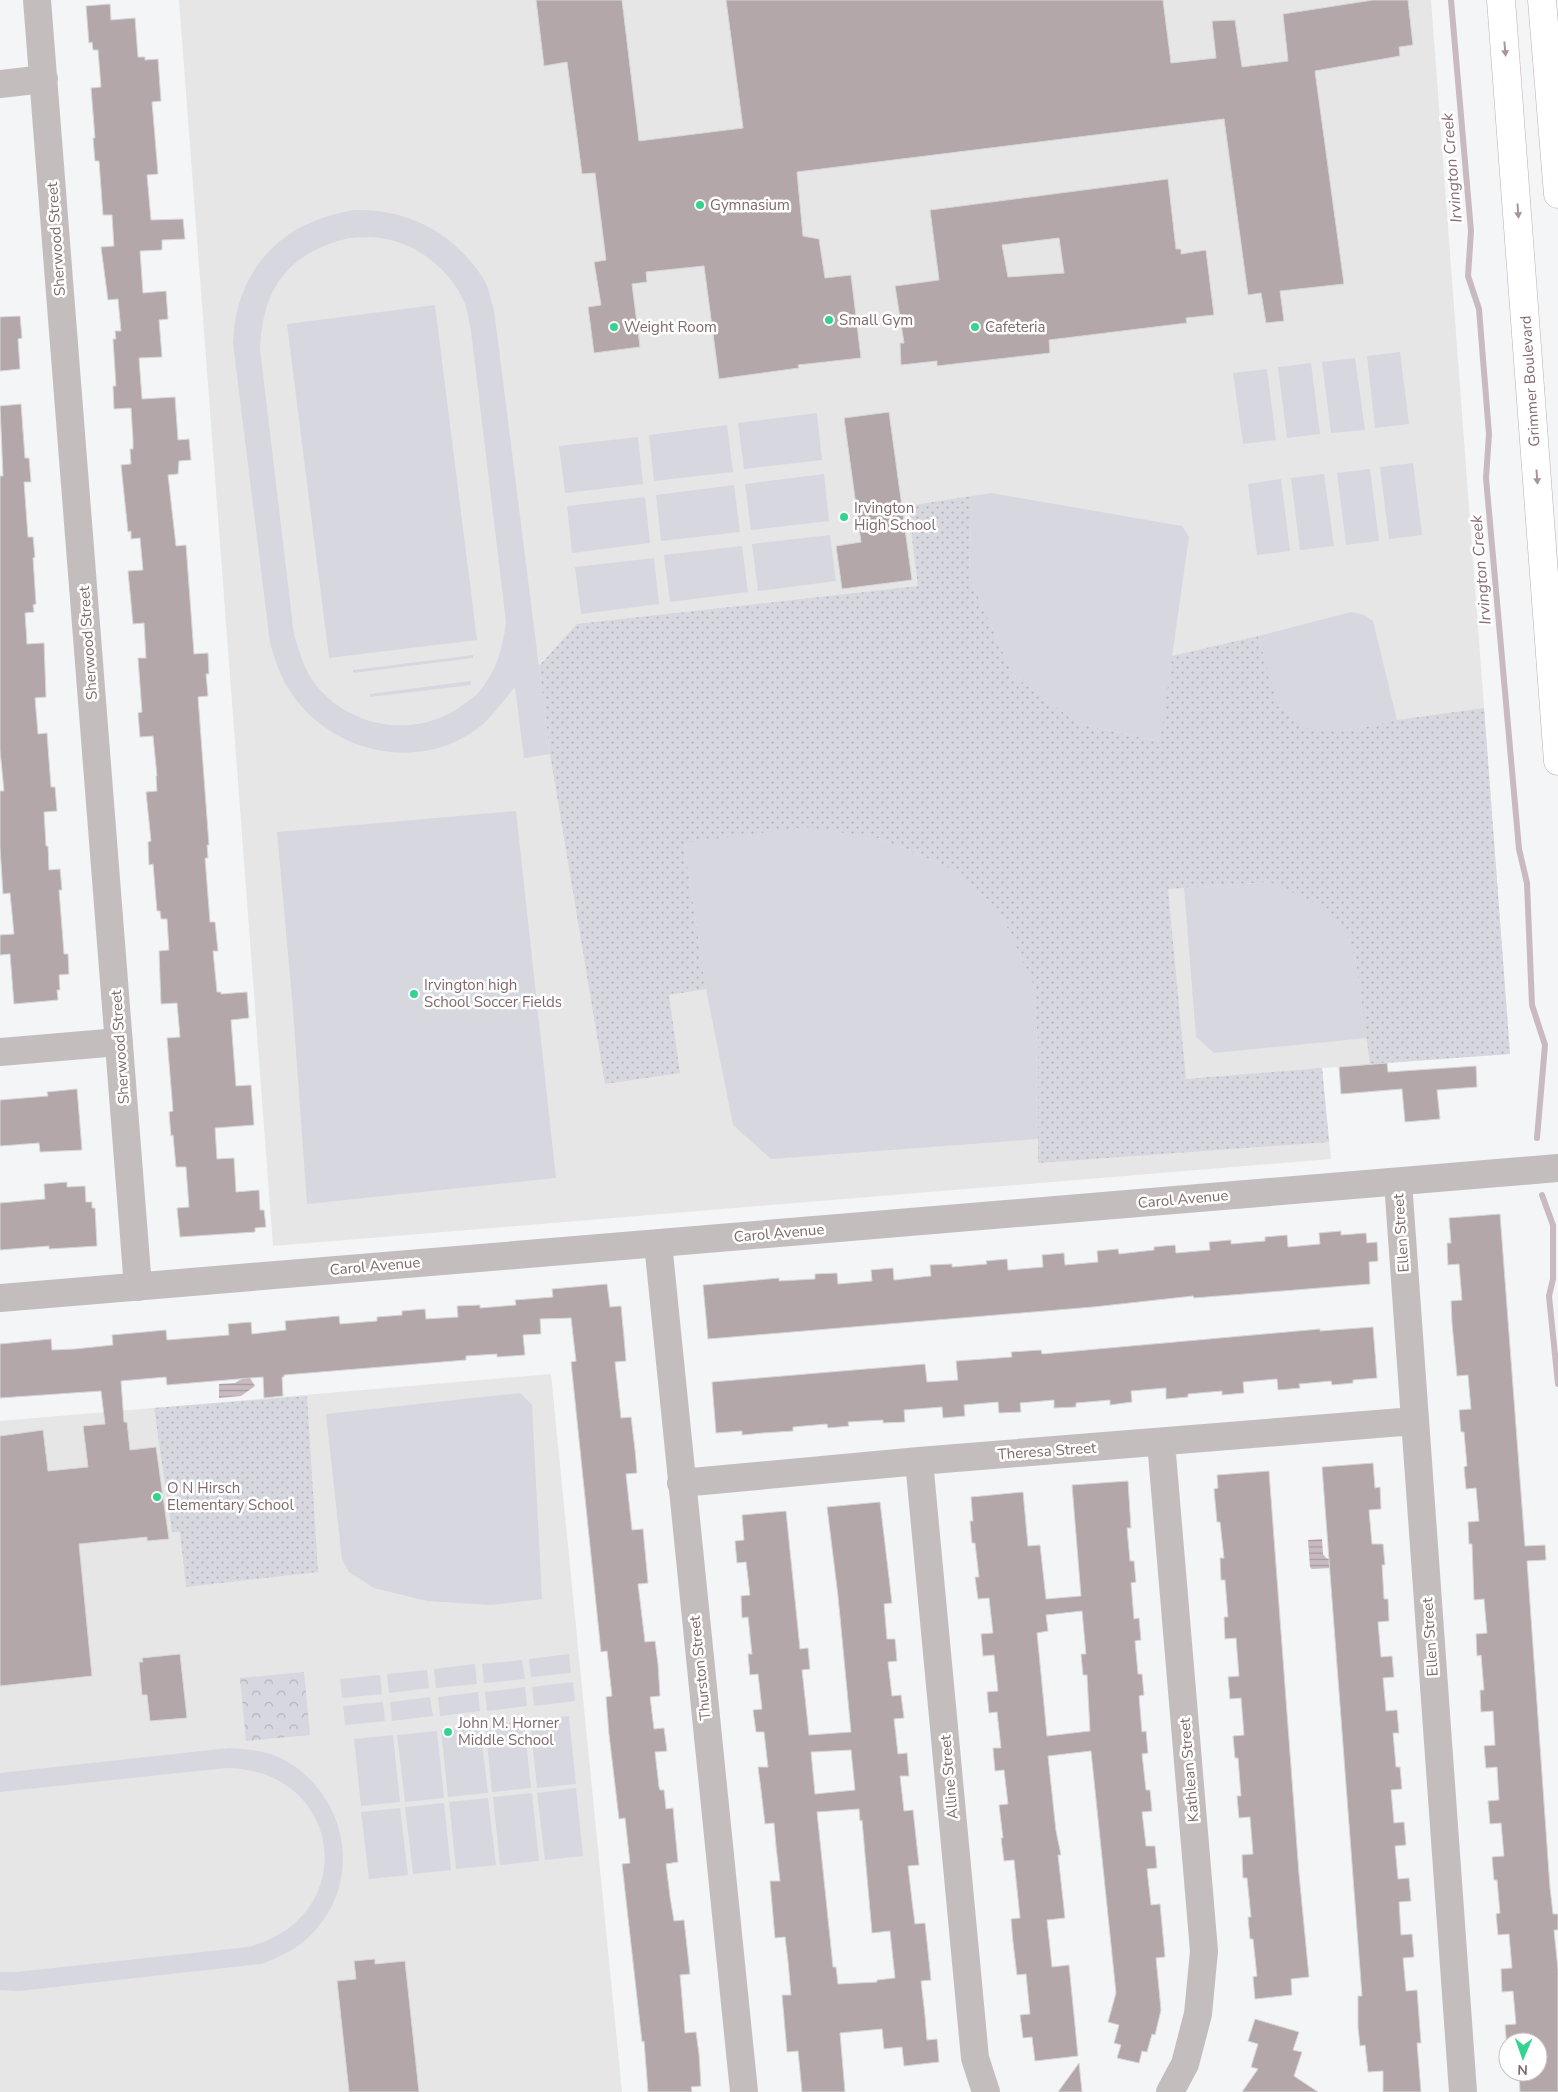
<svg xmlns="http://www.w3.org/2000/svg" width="1558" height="2092" viewBox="0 0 1558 2092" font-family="'Nunito Sans',sans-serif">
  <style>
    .built { fill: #e6e6e7 }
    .grass { fill: url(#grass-dots) }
    .forest { fill: url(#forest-crowns) }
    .pitch { fill: #d7d8df; fill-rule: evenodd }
    .water { fill: url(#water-rules) }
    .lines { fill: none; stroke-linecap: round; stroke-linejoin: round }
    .stream { stroke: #c8bac0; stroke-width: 6 }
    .building { fill: #b3a7a9; stroke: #d6d7d7; fill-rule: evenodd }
    .major-casing { stroke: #b8b1b2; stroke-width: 29 }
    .minor { stroke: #c4bdbe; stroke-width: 28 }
    .major { stroke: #fff; stroke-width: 28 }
    .oneway { fill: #a79599 }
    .poi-dot { fill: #36d390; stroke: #fff; stroke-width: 2 }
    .labels { text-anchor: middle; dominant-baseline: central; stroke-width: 5; stroke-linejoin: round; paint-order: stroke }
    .poi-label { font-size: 15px; fill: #81686d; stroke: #fff; text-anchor: start }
    .street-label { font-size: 15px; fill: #81686d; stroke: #fff }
    .water-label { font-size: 16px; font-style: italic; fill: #8b6e79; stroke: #fff }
  </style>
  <defs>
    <pattern id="grass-dots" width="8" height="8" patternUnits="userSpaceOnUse" patternTransform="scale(1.25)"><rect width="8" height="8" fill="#d7d8df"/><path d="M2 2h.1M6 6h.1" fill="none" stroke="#b4b3b9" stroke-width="1.8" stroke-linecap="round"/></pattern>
    <pattern id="forest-crowns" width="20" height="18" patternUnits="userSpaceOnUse" patternTransform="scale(1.25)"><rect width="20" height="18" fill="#d7d8df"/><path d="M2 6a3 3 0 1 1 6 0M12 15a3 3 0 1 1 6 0" fill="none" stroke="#b4b3b9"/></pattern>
    <pattern id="water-rules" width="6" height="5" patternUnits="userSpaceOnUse" patternTransform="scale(1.25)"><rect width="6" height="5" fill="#c8bac0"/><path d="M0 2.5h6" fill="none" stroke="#a89ba0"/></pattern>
  </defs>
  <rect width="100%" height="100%" fill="#f3f5f6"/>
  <path class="built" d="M179,0h1252l79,1054 -188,14 9,91 -1058,87z
    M551,1374l71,718h-622v-671z"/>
  <path class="grass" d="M972,496l-3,80 44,99 66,49 80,17 13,-85 86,-20 20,67 61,29 58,-12 87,-12 26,346 -140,10 -14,-101 -9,-29 -77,-52 -102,7 18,190 136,-11 7,74 -291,21v-120l-5,-59 -34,-74 -53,-44 -68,-28 -194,5 22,146 -37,6 11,78 -75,11 -55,-330 -11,-88 38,-42 341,-38 -10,-80z
    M307,1396l11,176 -132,15 -6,-55h-8l-18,-124z"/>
  <path class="forest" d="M304,1672l6,63 -64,6 -6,-63z"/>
  <path class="pitch" d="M355,210c41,-1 79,13 108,43 8,9 18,19 23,31 4,8 5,18 8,26l56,444 -26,4 -9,-71c-14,16 -25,34 -44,46 -61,40 -146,16 -183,-45 -9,-14 -13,-29 -18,-45l-37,-300c1,-10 1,-21 4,-31 14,-60 59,-93 118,-102zM349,238c10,0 21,-2 31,0 36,4 72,33 85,66 3,8 4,18 6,27l35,291c-3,26 -10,50 -27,70 -4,5 -10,8 -15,12 -45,35 -113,26 -149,-20 -11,-14 -15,-32 -21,-49l-34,-286c3,-62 28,-96 89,-111z
    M435,305l42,335 -148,18 -42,-334z
    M1400,352l9,72 -34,4 -8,-72z
    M1355,358l10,72 -34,3 -9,-71z
    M1311,363l9,71 -33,4 -9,-71z
    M1267,369l9,71 -33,4 -10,-71z
    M817,413l5,47 -78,9 -6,-46z
    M727,425l6,47 -79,9 -5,-46z
    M638,437l5,47 -78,9 -6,-47z
    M1413,463l9,72 -33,4 -9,-72z
    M1370,469l9,72 -33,4 -9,-72z
    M824,474l5,47 -78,9 -6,-46z
    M1324,474l10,72 -34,4 -9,-72z
    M1281,479l9,72 -33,4 -9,-71z
    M734,485l6,47 -79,9 -5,-46z
    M991,493l191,33 7,11 -29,204 -81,-17 -66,-49 -44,-99 3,-80z
    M645,497l5,46 -78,10 -5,-47z
    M830,535l6,46 -78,10 -6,-47z
    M742,546l6,46 -78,10 -6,-47z
    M654,558l5,46 -78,10 -6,-47z
    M1351,612l13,3 9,6 24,99 -58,12 -35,-4 -26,-24 -20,-68z
    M473,655v3l-120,15v-3z
    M471,681v4l-101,12v-3z
    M516,811l40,367 -249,26 -14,-194 -16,-178z
    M805,827l73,11 68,28 53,44 34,74 5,59v96l-267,20 -38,-34 -27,-136 -22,-146z
    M1270,882l58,27 19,25 9,29 11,75 -153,15 -18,-16 -12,-149z
    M520,1393l12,12 10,194 -51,6 -64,-4 -53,-13 -25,-16 -7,-12 -16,-146z
    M569,1654l2,19 -40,4 -2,-18z
    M522,1660l3,19 -41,4 -2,-19z
    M475,1664l2,20 -41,4 -2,-19z
    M427,1670l2,18 -40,5 -2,-19z
    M380,1675l2,19 -40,4 -2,-19z
    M573,1682l2,19 -41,5 -2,-19z
    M525,1687l2,19 -40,5 -2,-19z
    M478,1692l2,19 -40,5 -2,-19z
    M430,1697l3,19 -41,5 -2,-19z
    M383,1702l2,19 -40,4 -2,-19z
    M569,1716l7,68 -39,4 -7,-68z
    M524,1721l7,67 -39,4 -7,-67z
    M480,1726l8,67 -40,4 -7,-67z
    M437,1731l7,67 -39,4 -8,-67z
    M393,1735l7,67 -39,4 -7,-67z
    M229,1748c20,1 41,3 59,14 57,34 74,113 30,165 -15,19 -35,29 -57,37l-242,27 -19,-1v-18h16l232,-25c114,-29 96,-178 -22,-179l-226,24v-19z
    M576,1788l7,68 -38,4 -8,-67z
    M532,1793l7,68 -39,4 -7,-68z
    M488,1798l8,67 -40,4 -7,-67z
    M444,1803l7,67 -38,4 -8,-67z
    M400,1808l8,67 -39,4 -8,-67z"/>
  <path class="water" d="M248,1375l7,11 -14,10 -22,2v-14l16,-1z
    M1322,1539l1,15 3,4 5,2v8l-19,1 -2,-2 -2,-27z"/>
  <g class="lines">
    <path class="stream" d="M1451,0l20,231 -3,45 11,33 10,125 -3,44 33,371 8,34 5,122 13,40 -8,93
      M1542,1195l11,30v54l-4,17 9,88"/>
  </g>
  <path class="building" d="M536,0h86l17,141 104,-13 -17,-128h437l8,63 45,-5 -4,-37 23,-1 7,47 46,-6 -5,-47 90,-14h35l5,45 -14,2 1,9 -85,15 29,213 -64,7 4,30 -18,2 -5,-30 -13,2 -24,-176 -427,53 6,64 16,3 6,39 26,-3 10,83 -63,7 1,3 -80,11 -15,-113 -58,6 1,10 -15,2 8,63 -46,6 -6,-46 13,-2 -7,-43 12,-2 -11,-87 -13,1 -15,-112 -23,4z
    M110,4l1,16 24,-2 3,39h7v3l13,-1 3,42 -9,1 6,72 -11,1 4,45 32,-1 2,20 -23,1v10l-22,1 3,42 23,-2 2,28 -9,1 3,37 -23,1 3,41 33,-2 3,43 11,-1 2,21 -12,1 -1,13 -10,1 8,71 10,-1 8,109 14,-1 1,21h-3l2,22 -10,1 11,148h-2l1,13h-3l5,64h5l3,29h-5l4,41h4v2l26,-2 2,26 -18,2 5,66 15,-1 3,40 -39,3 2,31 17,-1 2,34 23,-2 1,20h4l2,17 -11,1v4l-75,5 -3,-29 12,-1 -3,-40h-10l-3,-32 -2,1 -2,-24 4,-1 -6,-73 13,-1 -3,-34 -16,1 -2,-53 10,-1 -2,-31h-6l-1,-8h-3l-4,-47 -4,1 -1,-23 3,-1 -5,-49 11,-1 -1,-15h1l-4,-40 -13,1 -2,-24 4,-1 -4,-54h8l-2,-35 -11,1 -5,-53 15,-1 -3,-32 -9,1v-8l-3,1 -7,-67 10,-1 -1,-15h3v-9l-2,-32 -17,1 -1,-23h3l-3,-47h3l-1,-8h6l-3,-32 -10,1 -7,-53 13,-1 -2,-31h-9l-4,-54h-4l-2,-23h2l-4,-50 10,-1 -3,-37h-5l-1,-8 -3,1 -3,-37z
    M1168,179l8,70h5v5l25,-4 8,65 -28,3 1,5 -138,17 1,13 -113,13v-5l-36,4 -1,-22h4l-9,-57 44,-6 -9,-70zM1059,238l5,35 -56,4 -6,-32z
    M20,316l2,22 -4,1 2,30 -20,2v-54z
    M21,404l4,54h4l2,24h-7l4,55h5l2,20 -2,1 3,46 -3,1 1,7 -9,1 2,31 17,-1 2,54 -11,1 3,36 9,-1 4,54h4l2,24 -13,1 2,34h2l1,24 11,-1 2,21h-3l5,64h4l1,20 -10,1 1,15h-3l1,10 -44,4 -4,-50 -10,1v-20l14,-1 -4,-41 -7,1 -3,-47v-56h4l-4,-41v-274h3l-3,-70z
    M889,412l23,168 -70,9 -6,-43 25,-4 -17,-124z
    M1387,1063l1,9 88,-6 1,21 -40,3 3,29 -35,3 -3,-33 -61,5 -2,-27z
    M77,1089l5,61 -42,2 -1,-9 -39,3v-46l48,-4 -1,-4z
    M67,1182v5l18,-1 1,16h6v6h3l2,38 -48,3v-3l-49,4v-47l45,-4 -1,-15z
    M1500,1214l25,332 20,-1 1,15 -19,1 23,327 3,26h5v16h-4l4,40v122h-38l-1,-20h19v-30h-30l-1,6 -2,-23 11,-1 -3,-33 -11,1 -1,-23 11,-1 -3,-34 -11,1 -2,-21 4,-1 -3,-33h-3l-2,-23 12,-1 -3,-33 -11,1 -2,-23 11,-1 -2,-33 -11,1 -2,-22 11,-1 -2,-34 -12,1 -1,-22h4l-3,-35 -4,1 -1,-22 11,-1 -3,-34 -10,1 -2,-56h-3l-1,-22 11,-1 -3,-33 -10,1 -2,-22 3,-1 -3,-34h-3l-2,-22 12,-1 -3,-34 -11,1 -5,-53 -1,-22 11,-1 -3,-36 -11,1 -1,-22h4l-2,-25z
    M1341,1231v4l25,-2 1,10 10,-1 1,19 -9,1 1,22 -176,14 -1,-2 -100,11 -385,32 -5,-54 76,-7v3l36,-2v-5l22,-1 1,11 34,-3 -1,-11 22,-2 1,12 37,-4 -1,-11 22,-1v3l35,-3 -1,-3 21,-2 1,11 35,-3 -1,-12 22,-2 1,12 33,-3 -1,-11 21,-2 1,5 35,-4v-3l21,-2 1,8 34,-3 -1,-8 22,-2v4l34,-3v-4l22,-2 1,12 32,-3 -1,-11z
    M607,1284l3,23 11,-1 3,32 2,23 -11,1 6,56 10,-1 4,33 2,23 -11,1 6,56 11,-1 5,54 -10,1 7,58 10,-1 3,23 2,32 -10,1 4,32 10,-1 3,23 -12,1 4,35 1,3h4l2,19 7,-1 2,23 3,31 -12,2 4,33 4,24 10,-1 6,54 -10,1 5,58 11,-1 3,22 2,32 -10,1 1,5h-44l-4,-51 -2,1 -20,-178 8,-1 -5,-45 -6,1 -10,-85 -3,-37 6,-1 -5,-45 -6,1 -30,-290 5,-1 -5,-43 -31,1 1,15 -18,1 2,20 -28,2v-3l-31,2v4l-182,15v2h-2l1,19 -19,2 -1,-21 -96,8 -1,-8 -45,4 3,41h3l3,28 26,-3 13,92 -22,2v-4l-68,7 13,132 -92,10v-250l43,-6 5,41 40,-4 -5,-41 22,-2 -4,-33 -101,7v-54l51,-5 1,11 23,-1 38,-4 -1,-10 54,-5 1,10 62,-5 -1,-11 23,-2 1,12 34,-4 -1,-9 54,-5 1,8 37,-3v-4l25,-2v-4l23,-2 1,10 32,-2 -1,-11 23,-1v3l36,-3 -1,-5 38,-3 -1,-8z
    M1373,1327l4,51 -24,2v3l-21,2 -1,-4 -32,3 1,4 -22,2 -1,-11 -34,3 1,11 -22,2v-4l-34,3v3l-22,2v-11l-35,3 1,11 -22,3v-5l-34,3v4l-22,1v-8l-34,3 1,9 -22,1 -1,-11 -34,3 1,11 -22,2 -1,-11 -38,3 1,12 -22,1v-3l-35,2 1,4 -21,2 -1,-4 -34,3v4l-30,2 -21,2v-4l-26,2 -4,-51 213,-18 2,18 31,-2 -2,-19 56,-4 -1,-5 30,-2 1,4 278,-25v2z
    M1373,1463l2,25 5,-1 1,22 -12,1 3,34h11l2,21h-3l2,34h4l1,22 -11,1 3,35 11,-1 2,21 -11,1 3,33 11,-1 2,23h-6l3,34h4l2,22 -11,1 3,33 10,-1 2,23 -11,1 3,33 11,-1 2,23 -12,1 2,33 11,-1 2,23 -11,1 3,33 11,-1 4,53h-4l4,49h-38v-21l-15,1 -3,-27 -5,1 -2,-19v-31h4l-40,-529z
    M1269,1471l30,403 10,103 -18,2 1,16 -37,4 -2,-22 4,-1 -4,-37h-3l-2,-22h3l-4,-39h-4l-1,-23 11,-1 -3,-37 -11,1 -2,-22h4l-3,-38h-3l-2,-22 11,-1 -3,-37 -11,1 -2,-22 11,-1 -3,-38 -11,1 -1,-22h4l-3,-37h-4l-1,-22h4l-4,-36h-3l-3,-33 4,-1 -1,-13z
    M1128,1481l3,47h-4l3,33h4l2,21 -5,1 3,36 5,-1 2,22 -6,1 3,33h4l2,21 -5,1 3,36 4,-1 2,22 -6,1 4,36h4l2,21 -10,1 4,34h9l2,22 -10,1 4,36 9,-1 5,53 -9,1 5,52 -6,25 -3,-1 -5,18 -5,-1 -3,12 -22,-5 4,-13 -7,-2 5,-18 -11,-3 8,-29 -25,-242 -43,5 8,75 5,24h-3l7,63 -18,2 5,47 17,-2 9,91 -43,5 -3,-24 -9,1 -3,-23 10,-1 -4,-40 -9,1 -4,-33 -2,-23 9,-1 -6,-58 -10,1 -3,-23h2l-4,-33 9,-1 -4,-34 -9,1 -2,-23h8l-4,-36 -8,1 -2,-21 11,-1 -4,-36 -11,1 -2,-22 12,-1 -4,-35 -11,1 -3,-22h4l-4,-34h-3l-2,-22h3l-2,-24 52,-5 5,54 12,-1 6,54 35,-3 -9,-111zM1082,1611l4,43h-5l2,21h4l3,56 -43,5 -10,-103 11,-2 -2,-16z
    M880,1502l12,101 -8,1 3,35h8l2,22 -9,1 4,34 9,-1 3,23 -10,1 4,35 9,-1 2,23h-9l4,35 9,-1 6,55 -11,1 4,35 3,23 10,-1 6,57 -10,1 4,35 2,24 10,-1 2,23 -35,4 -2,-19 -18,2 -2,-20 -42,4 5,59h-43l-4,-41 -11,1 -5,-57h9l-3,-34 -3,-24 -10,1 -5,-57h10l-4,-35 -2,-23 -9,1 -4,-34 -3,-23h10l-4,-35h-8l-3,-22 9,-1 -4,-35 -8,1 -2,-21h4l-4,-37 -6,1 -1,-22 9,-1 -4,-33 -9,1 -2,-22 9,-1 -2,-25 44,-4 14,138 8,-1 2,21 -8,1 7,65 42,-3 -13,-136 -11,-89zM851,1750l4,40 -40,4 -4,-42zM859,1809l1,12 2,-1 10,113 18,-2 5,47 -18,2v2l-39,2 -2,-17h-3l-16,-155z
    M180,1654l7,64 -37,3 -3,-26h-5l-3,-33h4l-1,-4z
    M375,1959v5l30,-3 14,131h-70l-12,-111 19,-2 -2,-18z
    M1255,2019l44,13 -6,18 9,2 -8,24 24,16h-76l16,-23 -7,-2 7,-23 -10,-3z
    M1079,2063l3,29h-24z"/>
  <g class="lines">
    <defs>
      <path id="major" d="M1501,0l57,761
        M1542,0l16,194"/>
    </defs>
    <use href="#major" class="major-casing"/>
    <path class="minor" d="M37,0l101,1287
      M0,84l44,-5
      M0,1052l119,-10
      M1398,1182l65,910
      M658,1243l86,849
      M0,1298l1558,-130
      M1161,1442l43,509 -6,63 -13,50 -15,28
      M919,1461l56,597 11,34
      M681,1483l238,-22 495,-40"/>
    <use href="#major" class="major"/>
  </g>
  <defs><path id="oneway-solid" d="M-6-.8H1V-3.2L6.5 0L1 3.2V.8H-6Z" transform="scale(1.25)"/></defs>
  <g class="oneway">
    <use href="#oneway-solid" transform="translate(1505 49) rotate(85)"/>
    <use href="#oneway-solid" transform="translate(1518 211) rotate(86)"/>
    <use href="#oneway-solid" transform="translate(1537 477) rotate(86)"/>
  </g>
  <g class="poi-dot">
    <circle cx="700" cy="205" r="5"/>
    <circle cx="829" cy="320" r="5"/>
    <circle cx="614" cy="327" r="5"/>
    <circle cx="975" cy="327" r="5"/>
    <circle cx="844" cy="517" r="5"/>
    <circle cx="414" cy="994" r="5"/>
    <circle cx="157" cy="1497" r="5"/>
    <circle cx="448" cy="1732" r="5"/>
  </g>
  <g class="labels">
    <g class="poi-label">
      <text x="710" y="205">Gymnasium</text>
      <text x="839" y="320">Small Gym</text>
      <text x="624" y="327">Weight Room</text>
      <text x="985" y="327">Cafeteria</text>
      <text x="854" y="508">Irvington<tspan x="854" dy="17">High School</tspan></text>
      <text x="424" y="985">Irvington high<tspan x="424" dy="17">School Soccer Fields</tspan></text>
      <text x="167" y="1488">O N Hirsch<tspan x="167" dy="17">Elementary School</tspan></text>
      <text x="458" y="1723">John M. Horner<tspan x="458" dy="17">Middle School</tspan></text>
    </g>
    <g class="street-label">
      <text transform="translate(56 239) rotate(-94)">Sherwood Street</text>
      <text transform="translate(1530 381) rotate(-94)">Grimmer Boulevard</text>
      <text transform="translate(88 643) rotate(-94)">Sherwood Street</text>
      <text transform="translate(120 1047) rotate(-94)">Sherwood Street</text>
      <text transform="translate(1183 1199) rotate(-5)">Carol Avenue</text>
      <text transform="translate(779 1233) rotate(-5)">Carol Avenue</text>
      <text transform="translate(1401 1233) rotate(-94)">Ellen Street</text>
      <text transform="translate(375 1266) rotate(-5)">Carol Avenue</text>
      <text transform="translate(1047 1451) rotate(-4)">Theresa Street</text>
      <text transform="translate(1430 1637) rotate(-94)">Ellen Street</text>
      <text transform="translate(700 1668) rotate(-96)">Thurston Street</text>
      <text transform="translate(1189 1770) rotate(-95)">Kathlean Street</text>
      <text transform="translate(949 1777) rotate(-95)">Alline Street</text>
    </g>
    <g class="water-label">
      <text transform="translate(1452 168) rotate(-95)">Irvington Creek</text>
      <text transform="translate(1481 570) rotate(-95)">Irvington Creek</text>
    </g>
  </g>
  <g transform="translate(1523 2057) rotate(182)"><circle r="24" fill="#ffffff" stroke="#cdc3c5"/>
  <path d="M0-4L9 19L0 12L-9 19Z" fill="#36d390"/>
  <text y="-8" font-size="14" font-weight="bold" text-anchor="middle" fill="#81686d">N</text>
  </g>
</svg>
